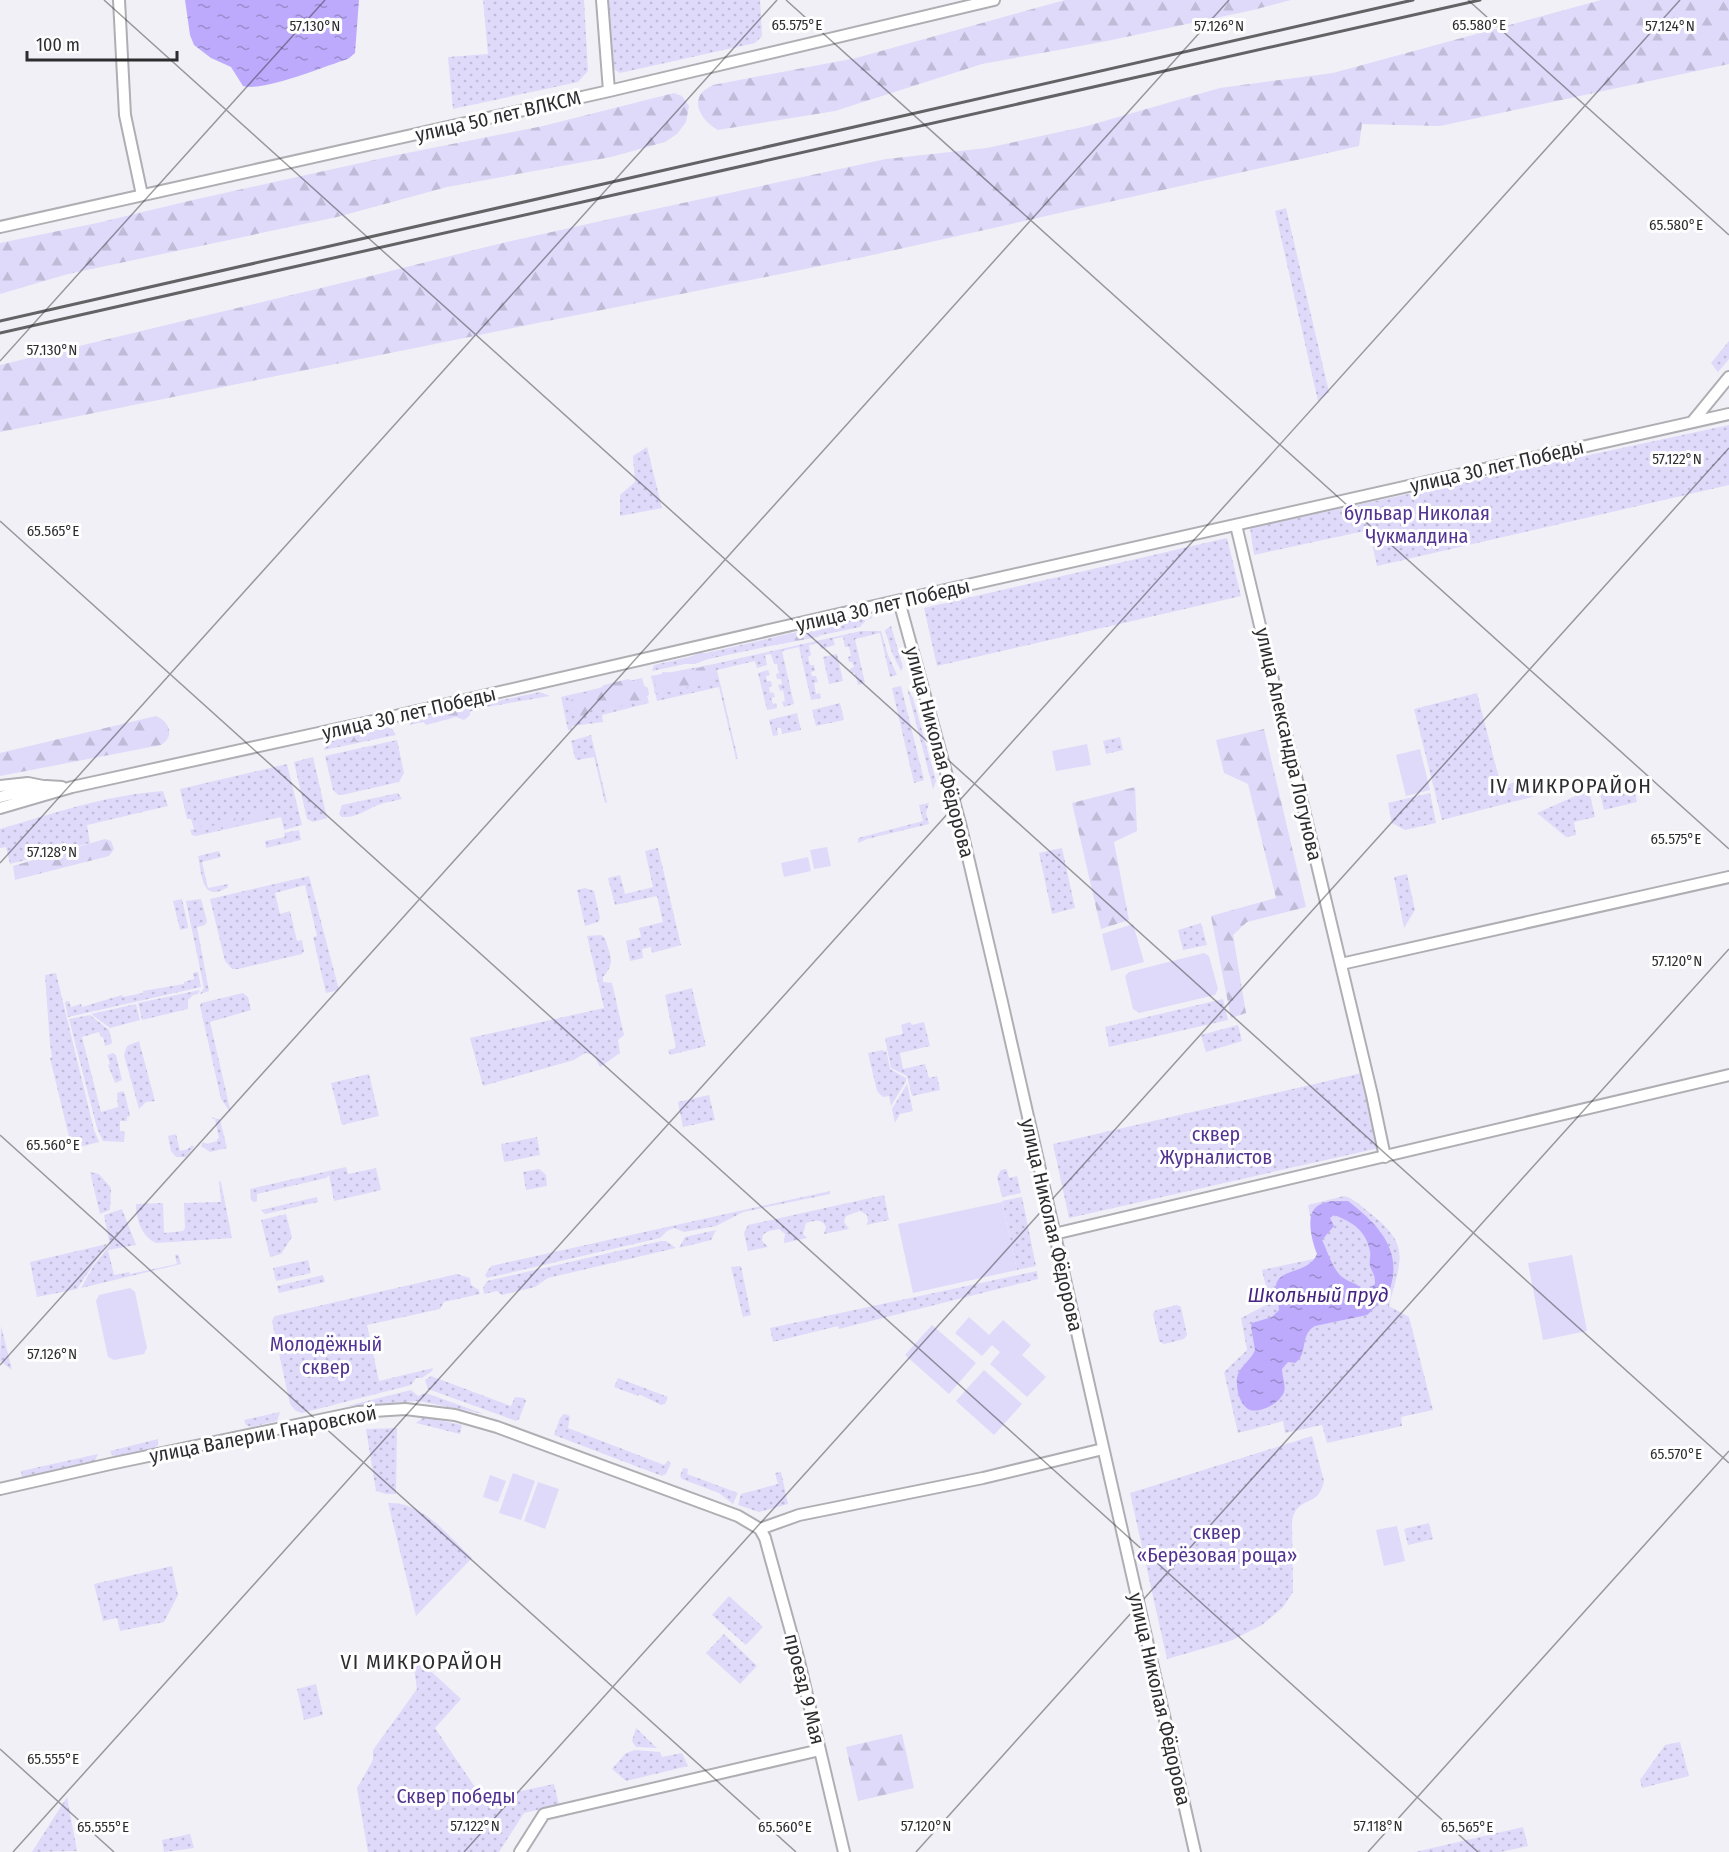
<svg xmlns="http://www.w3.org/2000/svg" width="1729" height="1852" viewBox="0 0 1729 1852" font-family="'Fira Sans Condensed',sans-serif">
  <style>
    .green { fill: url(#green-dots) }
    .forest { fill: url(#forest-firs) }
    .pitch { fill: #dfd9fa }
    .water { fill: url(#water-ripples); fill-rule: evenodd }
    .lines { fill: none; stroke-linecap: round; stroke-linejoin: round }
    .minor-casing { stroke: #afaeb3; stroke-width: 14 }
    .minor { stroke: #fff; stroke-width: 10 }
    .rail { stroke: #636265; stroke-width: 3 }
    .ticks { fill: none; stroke: #2d2d2f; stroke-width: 1.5; stroke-opacity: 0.45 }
    .labels { text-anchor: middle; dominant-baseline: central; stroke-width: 6; stroke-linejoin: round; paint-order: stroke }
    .street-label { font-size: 20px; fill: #2d2d2f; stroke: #fefeff }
    .park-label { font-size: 20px; fill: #523391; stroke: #fefeff }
    .neighbourhood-label { font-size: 21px; letter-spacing: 1.5px; fill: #2d2d2f; stroke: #fefeff }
    .water-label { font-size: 21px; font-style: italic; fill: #462582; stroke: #fefeff }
    .ticks-label { font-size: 15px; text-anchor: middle; fill: #2d2d2f; stroke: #fefeff; stroke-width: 6; stroke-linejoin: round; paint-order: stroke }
  </style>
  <defs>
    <pattern id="green-dots" width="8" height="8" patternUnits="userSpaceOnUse" patternTransform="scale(1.5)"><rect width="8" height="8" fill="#dfd9fa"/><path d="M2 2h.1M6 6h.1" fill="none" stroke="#c0bbd7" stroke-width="1.8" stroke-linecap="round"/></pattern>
    <pattern id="forest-firs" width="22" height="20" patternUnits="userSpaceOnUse" patternTransform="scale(1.5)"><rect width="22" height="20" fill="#dfd9fa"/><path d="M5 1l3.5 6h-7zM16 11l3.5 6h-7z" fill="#c0bbd7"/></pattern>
    <pattern id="water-ripples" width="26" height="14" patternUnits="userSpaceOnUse" patternTransform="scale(1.5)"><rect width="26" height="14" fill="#bdaafc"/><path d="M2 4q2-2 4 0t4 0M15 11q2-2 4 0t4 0" fill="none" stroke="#9a8bcc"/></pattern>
  </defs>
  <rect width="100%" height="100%" fill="#f1f0f6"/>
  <path class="green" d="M483,0h101l4,71 -10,11 -125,27 -5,-52 40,-3z
    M607,0h153l2,36 -7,7 -135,30 -5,-3 -3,-5z
    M1286,208l43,184 -11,9 -43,-190z
    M1729,341v18l-11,13 -7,-9z
    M1729,425v60l-352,81 -8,-36 -115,25 -4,-27z
    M647,447l15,61 -42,8v-21l15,-13 -2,-26z
    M1227,538l14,58 -304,70 -13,-58z
    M871,615l1,3 -6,2 -6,7 -208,44 2,-6z
    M891,626l12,41 -2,4 -9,-18 -7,-23z
    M861,631h20l7,24 9,20 -7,2 -10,-44 -25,6 10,44 -7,2 -3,-12h-4l-1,-4 4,-2 -2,-5h-3l-1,-5 3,-1 -2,-9h-4l-2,-10 -10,2 2,6 -14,4 -2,-6 -10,2 2,10 -3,2 2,8h4l1,6 -4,1 1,4h4l2,6 -4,1 2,11 4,-1 1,5 -10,2 -12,-53 -17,4 12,53 -10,3 -2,-5 3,-1 -2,-11 -3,1 -2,-6 4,-1 -1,-5h-4l-1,-5 3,-1 -2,-9h-3l-3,-10 -6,1 2,10 -10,3 -2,-7 -38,9 21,89h-2l-17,-72 -62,14 -6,-25 63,-12z
    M837,654l6,27 -14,3 -6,-27z
    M768,670l2,5 -4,1 1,5h4l1,5 -3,1 1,6 3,-1 2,5 -4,1 2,6 3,-1 1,5 -10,2 -9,-37z
    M642,678l7,25 -47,12 1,7 -31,4v4h-4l-7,-33z
    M901,686l23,94 -10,3 -22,-95z
    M907,688l6,10 23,83 -3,8z
    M540,692l10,4 -69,12 -19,6 -53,11 8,-7z
    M1477,693l24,93 39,-10 4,18 -102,26 -28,-111z
    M840,703l4,17 -28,6 -4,-16z
    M797,713l4,17 -19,4 -1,-6h-4l1,7 -5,1 -4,-16z
    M387,727l5,2 4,6 -72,15 3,-8 5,-2z
    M591,735l16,67 -2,1 -11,-46 -17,3 -2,-2 -4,-17z
    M1120,737l3,13 -17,4 -3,-13z
    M397,740l7,33 -5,9 -57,13 -5,-1 -4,-4 -8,-34z
    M313,757l14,61 -14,4 -6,-3 -13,-57z
    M287,764l15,61 -18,5 -3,-13 -85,19 -4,-1 -2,-5 4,-1 -3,-10h-4l-7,-30z
    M1632,781l5,21 -33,8 -5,-20z
    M1589,790l6,27 -21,5 2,13 -10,2 -29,-24z
    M163,791l5,15 -81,19 3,18 -80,21 -4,-17 -6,1v-19c54,-16 107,-34 163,-38z
    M398,793l4,6c-8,2 -16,3 -24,6 -13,5 -21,13 -36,12l-3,-3 3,-9z
    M1430,793l6,30 -31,7 -13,-7 -4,-20z
    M929,803l-3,10 3,11 -62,15 -9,4v-5l65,-17 -4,-16z
    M299,830l2,10 -35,8 -1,-7 20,-4 -1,-4z
    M658,848l23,97 -29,8 -1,-6 -9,2 1,9 -13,3 -4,-20 15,-4 -2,-9 24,-6 -6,-26 -42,9 -7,-27 12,-3 5,19 28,-7 -8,-36z
    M1062,848l13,60 -23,6 -13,-61z
    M219,851l2,6 -19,5 6,26 20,-4v3c-27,17 -26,-13 -30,-31z
    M1407,874l8,36 -11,18 -10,-51z
    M309,876l30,114 -13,3 -13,-56 4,-1 -12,-51 -30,8 5,21 10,-3 7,30 5,-1 2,11 -2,3 -64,15h-6l-7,-8 -15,-62z
    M585,888l9,3 6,27 -2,4 -13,4 -8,-36z
    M182,899l6,27v2l-8,2 -7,-29z
    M201,899l6,22 -2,4 -8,2 12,64 -9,3 4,-6 -18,-87z
    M1201,923l6,22 -24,5 -5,-20z
    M601,935l4,3c5,18 11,24 -2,39v5l9,1 12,52 -6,5 2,13 -20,14 -6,-12 -9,-2 -11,7 -91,26 -13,-48 134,-30 -17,-72z
    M198,972l3,15 -133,30 -3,-15 4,-1 2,6 10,-3 1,3 40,-12 1,2 20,-4v-2l41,-7v-2l10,-3 -1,-6z
    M56,973l38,157 5,12 -27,7 -22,-91 2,-1 -2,-13 -5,-69z
    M692,988l14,58 -36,9 -2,-5 8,-2 -11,-53z
    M200,990l-2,4 -5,1 -5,5v9l-46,11 -4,-17z
    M243,993l5,4 3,13 -41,12 21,91 -10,-14 -21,-93 1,-3z
    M1223,999l5,21 -119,27 -4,-20z
    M136,1004l4,16 -30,8 -19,-14z
    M90,1015l19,15 3,12 -1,2 -6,2 -2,-9h-2l-2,-5 -17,5 19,75 17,-5 -1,-14 6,-2 2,3 5,22 -3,1v4h-7v10l5,1 -1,10 -21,-1 -6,-13 -28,-109z
    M910,1022l2,3 12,-3 6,24 -30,7 3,16 22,-5 4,14 8,-2 3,14 -28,6 -5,-20 -16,-8 -6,-30 18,-4 -2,-9z
    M1238,1025l4,16 -36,11 -5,-17z
    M139,1041l16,60 -9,1 -7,7 -15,-54 3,-9z
    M886,1049l4,20 16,9v3l-15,25 -2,-10 -6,1 -6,-6 -9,-38 15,-3 2,3z
    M113,1053l3,2 6,25 -7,3 -7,-18 2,-1 -3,-9z
    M1362,1073l17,75 -310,70 -16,-74z
    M369,1074l10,42 -37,9 -11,-42z
    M907,1084l6,27 -13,3 -5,9 -3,-14z
    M709,1095l6,25 -32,7 -5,-25z
    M212,1117l8,3 7,28 -17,4 -9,-6 2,-4 4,2 10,-3v-2l2,-1 -4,-19h-3z
    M176,1134l4,17 8,-2 4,-4 2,2 -8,10h-10l-5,-6 -3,-15z
    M537,1137l3,18 -36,7 -3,-18z
    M346,1167l2,7 28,-6 5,22 -47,11 -5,-26 -3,3 -69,16v7l-3,1 -3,-2 -1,-11z
    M539,1169l7,6 1,11 -21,4 -3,-18z
    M1005,1169l2,1 2,8 8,-2 4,17 -19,4 -5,-20 4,-7z
    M90,1172l9,2 12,14 -1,22 -10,4z
    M219,1181l2,1 11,56 -76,5c-15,-7 -20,-24 -20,-39l27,-1 1,30 19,-2 2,-3 -1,-25 37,-1z
    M830,1191v3l-87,18 -27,14 -32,6 -10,-4 -7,3 -7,7 -173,40 -2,-3 6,-9z
    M884,1195l5,25 -23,5 2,-4 -1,-6 -7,-4 -14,5 -2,6 5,7 -25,5 2,-7c-4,-9 -12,-6 -20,-4l-3,11 4,4 -23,5 1,-9 -6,-5c-8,2 -17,1 -17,12l6,6 -20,4 -4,-18 4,-8z
    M1344,1196c11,3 18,11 27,18 41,32 29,47 18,92l20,11 24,93 -32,7 1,9 -75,17 -5,-18 -37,8 -2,-12 -45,12 -14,-61 23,-22 -6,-32 29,-15 -8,-33 56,-12 -10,-53z
    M317,1197l1,5 -53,12 -4,-4z
    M1022,1197l14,69 -19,4 -15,-69z
    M122,1209l14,36 -28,5 6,25 15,-3 1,2 47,-10 -2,-9 3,-1 3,10 -100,24 13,-23 16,-20 -6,-30z
    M286,1214l6,23 -11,17 -11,3 -9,-37z
    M716,1230l-5,10 -32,8 6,-11z
    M661,1241h5l10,7 -128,30 -13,9 -33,8 -5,-4 -13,3 -1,-6 4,-7z
    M107,1244l-30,45 -40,8 -7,-35z
    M308,1260l3,13 -35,8 -3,-13z
    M741,1266l10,49 -8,2 -12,-50z
    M1037,1271l1,8 -199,50 -1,-3 -65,16 -3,-14z
    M457,1274l13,4 1,7 8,5 1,4 -36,8 -4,7 -73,16 12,56 54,-13 -1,3 -10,7h-6l-5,7 -109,28 -6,-2 -6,-7 -18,-83 3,-5z
    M323,1275l2,7 -46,11 -2,-7z
    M1177,1305l4,2 6,28 -3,4 -20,5 -5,-3 -6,-27 3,-4z
    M1,1326l11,44 -12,-9z
    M431,1376l80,30 4,-9 9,1 2,3 -7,18 -3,2 -88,-32 -3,-9z
    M618,1378l50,19 -3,7 -4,1 -22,-11 -1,2 -24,-9z
    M411,1390l7,6 8,-3 58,21 -65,-13 -72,5z
    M280,1412l-3,9 -26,6 -5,-2 -2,-5z
    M564,1414l6,2 -2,12 96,37 4,-4 3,2 -5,11 -4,2 -108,-41 6,-17z
    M424,1417l38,8 -2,9 -44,-11z
    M397,1428l-1,66h-10l-10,-3 -10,-62z
    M1312,1436l12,45c-5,23 -17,16 -28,29 -2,3 -3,7 -4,10l1,72 -10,15 -21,18 -32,16 -63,18 -37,-166z
    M158,1439v6l-3,3 -37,10 -6,-3 -2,-4z
    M98,1454l-4,9 -67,16 -5,-2 -1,-6z
    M683,1468l5,1 -1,5 51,19 -5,11 -14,-11 -37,-14 -2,-3z
    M781,1472l7,32 -29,8 -21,-7 3,-11 37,-10 -3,-11z
    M388,1503c35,-2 60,33 84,55l-56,58z
    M1429,1523l4,16 -25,6 -4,-16z
    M172,1566l6,29 -14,27 -44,9 -3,-13 -14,3 -9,-37z
    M729,1596l34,31 -17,18 -34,-30z
    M724,1634l33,32 -17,18 -34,-31z
    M421,1662l40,37 -26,29 48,71 71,-15 5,21 -35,8 -25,39h-131l-11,-64 16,-28v-10l44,-61 -3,-20z
    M316,1684l7,31 -19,5 -7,-31z
    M636,1728l21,20 -21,-1 -4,-6z
    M1680,1742l9,34 -47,12 -2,-8 25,-35z
    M635,1750l25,2 2,5 20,-4 6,13 -62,15 -14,-12 14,-16z
    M67,1797l10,54 -45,1z
    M1523,1827l5,19 -28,6h-85z
    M190,1834l4,14 -30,4 -2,-12z"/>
  <path class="forest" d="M1065,0h226l-38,10 -146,31 -125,23 -147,47 -117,19c-10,-5 -24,-20 -19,-32 2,-7 9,-10 14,-13l143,-27z
    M1601,0h128v64l-289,62 -78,-2 -3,22 -500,112 -859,174v-67l371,-89 123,-31 161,-36 231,-50 101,-11 100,-22 133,-38 113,-15z
    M674,93l8,3 7,10 -3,16 -9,12 -12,8 -54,15 -164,30 -110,30 -269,57 -68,20v-51l97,-20 96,-23 199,-44 151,-30z
    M834,624l6,1 1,2 -5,4 -15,2 -3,4 -43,8 -7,-3v-3l4,-1z
    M699,653h8l6,2v2l-18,7h-15l1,-3z
    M709,665l4,2 3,11 -2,3 -53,13 -7,-1 2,-14 7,-7 17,1z
    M628,679l12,4 8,5 1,7c-14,9 -40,15 -56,13l-8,8 -7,1 -9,-5 -2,-6 1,-4 13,-8 14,-2 9,-7z
    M465,708l5,2v5l-6,5 -8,-3 -30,8 -4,-5 2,-3z
    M156,716c14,6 19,20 5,29l-161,31v-23z
    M384,729l3,1 -3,6 -36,7 -4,-3 1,-2z
    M1264,729l42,178 -59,15 -14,13 13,78 -15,5 -20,-102 65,-18 -28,-114 -24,-11 -8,-33z
    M1135,787l2,44 -23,11 15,78 -28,9 -29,-126z
    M260,810l4,1 1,9 -54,11 -16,-8v-3l2,-2 4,5h6l1,3 12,-1 1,-6 3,-2h11l1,6 14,-7v-3l3,-2 3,6z
    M105,839l6,2 3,8 -5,7 -94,24 -2,-14z
    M902,1734l12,54 -56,13 -12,-54z"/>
  <path class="pitch" d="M1087,744l4,21 -35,6 -4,-20z
    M1420,749l10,41 -24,6 -10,-41z
    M827,847l4,19 -17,3 -4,-19z
    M808,857l3,14 -27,6 -3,-14z
    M1133,924l11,38 -33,9 -9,-37z
    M1204,953l5,3 9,33 -3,6 -76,18 -6,-4 -8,-33 4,-4z
    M1002,1202l15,68 -104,23 -15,-69z
    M1572,1255l15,76 -44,9 -15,-77z
    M130,1288l5,4 12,56 -3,6 -30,6 -6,-3 -12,-56 3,-6z
    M969,1317l20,18 14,-15 28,25 -9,10 24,22 -19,20 -37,-33 10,-12 -8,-7 -10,11 -27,-23z
    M932,1325l44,38 -27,31 -44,-39z
    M984,1370l38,34 -28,31 -38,-34z
    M513,1473l22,8 -14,39 -22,-7z
    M490,1475l16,6 -8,21 -15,-5z
    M538,1482l21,7 -14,40 -21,-8z
    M1397,1526l8,35 -21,5 -8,-36z"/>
  <path class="water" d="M185,0h174l-4,53 -7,6c-23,7 -85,33 -105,27l-12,-19 -20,-9 -17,-13 -4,-10z
    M1348,1201c35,27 59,55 37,100l-7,3 -11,11 -52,11c-16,9 -6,27 -20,37l-7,-1 -6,7c0,8 4,15 2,23 -4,11 -25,23 -36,17 -9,-5 -12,-22 -11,-31 2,-12 14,-17 18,-28l-4,-23 1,-4 20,-6 7,-7c0,-8 -4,-17 -3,-25 3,-17 33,-11 41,-31 -5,-13 -13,-41 2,-49 8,-5 20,-4 29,-4zM1334,1215c19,7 32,16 36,36 1,5 -1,10 0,15 3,9 5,7 5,18l-6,5h-7c-7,-7 -11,-6 -17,-10 -12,-7 -17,-27 -23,-39l12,-14 -4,-8z"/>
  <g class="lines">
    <defs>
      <path id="minor" d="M119,0l6,115 17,80
        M602,0l7,91
        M0,227l609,-136 385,-91
        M1693,421l36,-44
        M1236,525l136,570 13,62
        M899,601l61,222 42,179 193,850
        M0,786l28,-3 15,3
        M0,797l46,-11 16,1
        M0,808l72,-21 297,-65 505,-116 855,-192
        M1341,964l388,-87
        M1054,1234l675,-159
        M0,1489l110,-25 248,-52 47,-3 50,6 42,12 241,89 22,13
        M760,1529l39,-14 184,-37 120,-29
        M760,1529l5,9 33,119 46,195
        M520,1852l24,-38 276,-64"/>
    </defs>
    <use href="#minor" class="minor-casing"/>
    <use href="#minor" class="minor"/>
    <path class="rail" d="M0,321l1413,-321
      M0,333l1480,-333"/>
  </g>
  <path class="ticks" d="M104,0l1625,1463M786,0l943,849M1468,0l261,235M0,361l325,-361M0,521l1478,1331M0,863l777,-863M0,1135l796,717M0,1365l1229,-1365M0,1749l114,103M13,1852l1667,-1852M464,1852l1265,-1404M916,1852l813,-903M1368,1852l361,-401"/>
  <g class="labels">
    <g class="street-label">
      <text transform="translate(498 116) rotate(-13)">улица 50 лет ВЛКСМ</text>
      <text transform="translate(1497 466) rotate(-13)">улица 30 лет Победы</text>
      <text transform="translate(883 605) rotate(-13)">улица 30 лет Победы</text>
      <text transform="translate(409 713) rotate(-13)">улица 30 лет Победы</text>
      <text transform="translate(1289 744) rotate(77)">улица Александра Логунова</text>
      <text transform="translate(940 752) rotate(75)">улица Николая Фёдорова</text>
      <text transform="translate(1052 1225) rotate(77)">улица Николая Фёдорова</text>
      <text transform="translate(263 1434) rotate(-11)">улица Валерии Гнаровской</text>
      <text transform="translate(805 1689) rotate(76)">проезд 9 Мая</text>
      <text transform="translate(1160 1699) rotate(77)">улица Николая Фёдорова</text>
    </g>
    <g class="park-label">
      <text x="1417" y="513">бульвар Николая<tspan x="1417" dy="23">Чукмалдина</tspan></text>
      <text x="1216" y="1134">сквер<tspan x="1216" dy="23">Журналистов</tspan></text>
      <text x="326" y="1344">Молодёжный<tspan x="326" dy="23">сквер</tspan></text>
      <text x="1217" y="1532">сквер<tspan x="1217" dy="23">«Берёзовая роща»</tspan></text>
      <text x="456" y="1796">Сквер победы</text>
    </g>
    <g class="neighbourhood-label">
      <text x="1571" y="786">IV МИКРОРАЙОН</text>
      <text x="422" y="1662">VI МИКРОРАЙОН</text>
    </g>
    <g class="water-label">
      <text x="1318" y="1295">Школьный пруд</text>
    </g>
  </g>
  <g class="ticks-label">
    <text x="797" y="30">65.575°E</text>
    <text x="1479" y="30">65.580°E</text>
    <text x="315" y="31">57.130°N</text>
    <text x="1219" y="31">57.126°N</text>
    <text x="1670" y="31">57.124°N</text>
    <text x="1676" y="230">65.580°E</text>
    <text x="52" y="355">57.130°N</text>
    <text x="1677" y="464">57.122°N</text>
    <text x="53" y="536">65.565°E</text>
    <text x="1676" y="844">65.575°E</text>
    <text x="52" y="857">57.128°N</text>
    <text x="1677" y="966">57.120°N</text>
    <text x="53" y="1150">65.560°E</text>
    <text x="52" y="1359">57.126°N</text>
    <text x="1676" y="1459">65.570°E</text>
    <text x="53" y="1764">65.555°E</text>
    <text x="475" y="1831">57.122°N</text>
    <text x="926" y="1831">57.120°N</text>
    <text x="1378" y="1831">57.118°N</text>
    <text x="103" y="1832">65.555°E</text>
    <text x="785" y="1832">65.560°E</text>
    <text x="1467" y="1832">65.565°E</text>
  </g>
  <path d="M27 51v9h150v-9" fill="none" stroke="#2d2d2f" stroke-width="3"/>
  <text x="36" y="51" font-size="18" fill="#2d2d2f" stroke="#fefeff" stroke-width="4.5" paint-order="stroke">100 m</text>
</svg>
